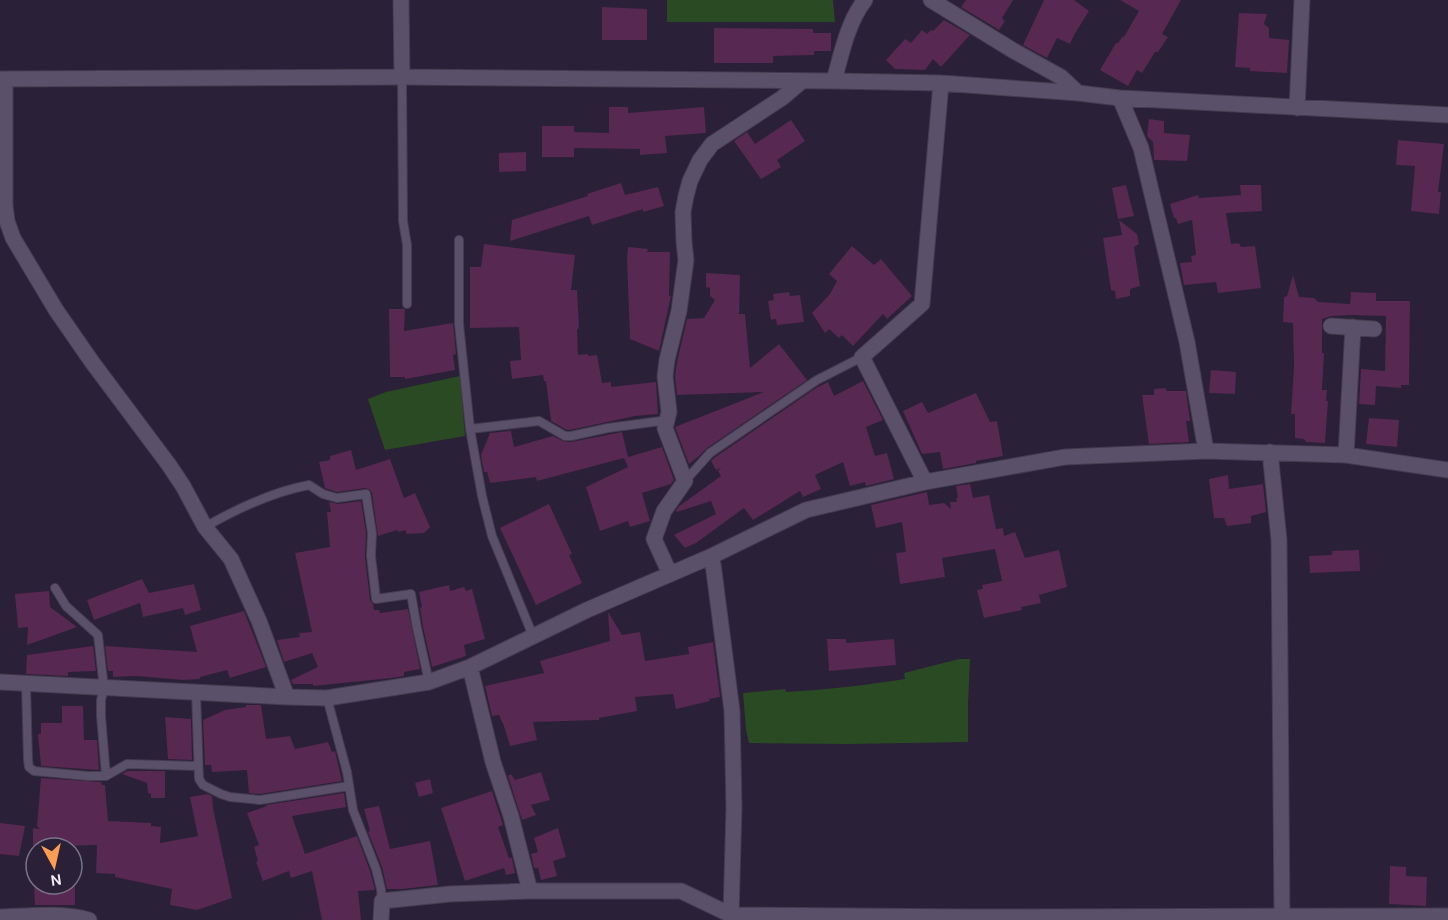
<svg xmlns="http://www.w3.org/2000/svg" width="1448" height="920" viewBox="0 0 1448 920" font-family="Karla,sans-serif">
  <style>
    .green { fill: #294a22 }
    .building { fill: #562852 }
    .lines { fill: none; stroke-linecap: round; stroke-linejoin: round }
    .lane-casing { stroke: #453c50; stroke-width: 10 }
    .street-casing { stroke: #453c50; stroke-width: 17 }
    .lane { stroke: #5b506a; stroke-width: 8 }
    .street { stroke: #5b506a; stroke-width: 15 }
  </style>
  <rect width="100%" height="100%" fill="#2a2037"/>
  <path class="green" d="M667,0h166l2,22h-168z
    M460,376l5,60 -80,14 -17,-51 18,-7z
    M959,659h11l-2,45v38l-120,2 -99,-1 -3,-13 -3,-37 42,-4 1,3c40,-2 80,-7 119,-13l-1,-6z"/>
  <path class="building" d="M966,0h47l-11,18 3,3 -6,9 -38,-23z
    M1044,0h30l15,11 -15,24 -4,9 -13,-6 -10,20 -24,-13z
    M1120,0h61l-19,34 6,3 -10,15h-3l-13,21 -5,-3 -9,16 -28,-16 16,-27h2l5,-7 1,1 15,-26z
    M602,7l45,2v31h-45z
    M1239,13l28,1 -3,10 5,4v10l20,2 -2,33 -37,-2v-3l-15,-1z
    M944,20l26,15 -29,32 -8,-8 -8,11 -30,-1 -9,-9 19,-21 6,4 11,-13 5,4 4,-4 2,1z
    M714,28l99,1v4h18v18h-17v4l-41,1v7h-59z
    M609,107h19v6l76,-6 2,26 -41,3 2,17 -27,2v-6l-66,-1v9h-32v-31h32v6l35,1z
    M1149,119l15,2v12l26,2 -3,26 -33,-1 -1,-18 -6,-6z
    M791,120l14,21 -28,19 4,7 -20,12 -27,-38 13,-9 8,12z
    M1398,140l46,4 -6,48h3l-2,22 -28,-3 4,-45 -19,-1z
    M526,152v19l-27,1v-19z
    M621,183l4,12 33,-8 6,19 -21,6v-3l-51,16 -3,-9 -79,25 2,-21 76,-24 -1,-2z
    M1126,185l8,31 -16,3 -6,-31z
    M1240,185h21l1,26 -36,2 5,31 8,-1 2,4 14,-1 6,42 -43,5 -2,-11 -32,3 -4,-22 12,-1 -1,-6 5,-1 -4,-35 -14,4 -2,-6h-2l-4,-14 28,-9 1,3 42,-3z
    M1119,220l18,14 2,10 -5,3 6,39 -10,3v7l-14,3 -1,-8 -4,-1 -8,-52 19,-3z
    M484,244l91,11 -4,35h6l2,37 -2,3 1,25 10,-1v2l9,-1 5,28 9,-1v5l45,-5 2,32 -23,2 -65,14h-3l-16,-9 -5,-40h-2l-1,-6 -31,4 -2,-18 11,-1 -2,-33 -49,1v-61h11z
    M852,246l22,19 7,-6 31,37 -25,23 -4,-5 -30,32 -11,-11 -3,3 -10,-9 -4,4 -13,-20 18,-19 7,-13 -8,-7z
    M628,247l20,2 -1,3h23l-1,44h2l-12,55 -29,-12 -3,-81z
    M706,273l34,2 -1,39h6l5,54 29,-24 28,36 -100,68 -8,8 -10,8 -14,-37 89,-35 -87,3 -2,-19 2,-14 10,-43 17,-1 11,-18 -5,-4v-8l-4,-1z
    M1293,275l6,22 15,1 4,4 32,2 1,-12 25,1v8h34l-1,84h-8v3l-25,-2 -1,19 -16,-1 2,-35 24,2 1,-55 -35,-1 -20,1 -9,3v34h2l-2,37h5l-1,11h2l-3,42 -19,-1 -2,-3 -9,-1v-24h-4l3,-47 -1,-44 -10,-1 1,-25 3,-1z
    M789,292l1,4 10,-1 4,27 -27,3 -1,-6 -5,1 -3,-19 6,-1 -1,-6z
    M389,309h16l-1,22 49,-8 3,31 -3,1 2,15 -50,9v-2h-15z
    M1211,370l25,2 -1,22 -26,-1z
    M863,381l20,39 -17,7 9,29 12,-3 7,26 -28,7 -1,-4 -15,4 -7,-24 -28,13 6,14 -18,8 -3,-6 -47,29 -9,-12 -48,35 -11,5 -11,-13 42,-21 -5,-13 -34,11 -1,-1 2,-4 43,-31 -3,-5 3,-3 -5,2 -5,-9 3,-3 102,-70 12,-6 6,14z
    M1165,388l2,3h19l4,30h-4l3,21 -40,2 -7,-49h12v-6z
    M976,393l14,29 7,-1 6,35 -27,5v2l-33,6 -3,-17 -18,2 -19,-43 19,-9 6,11z
    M1369,418l30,2 -2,27 -31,-3z
    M511,431l3,16 39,-11 10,5 8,1 51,-10 6,25 34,-10 12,33 -3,4 -29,9 8,28 -20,6 -2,-6 -28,10 -14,-44 42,-20 -4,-9 -87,23 -1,-4 -46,6 -3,-11h-3l-3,-17 9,-22z
    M351,450l5,20 34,-11 14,39 11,-5 15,34 -6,6 -17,1 -2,-4 -6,2 -2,-2 -19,6 -6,-43 -2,-3 -5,-2 -28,4 -12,-4 -6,-26 11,-2v-4z
    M1228,475l1,14 34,-5 3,28 -15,4v7l-24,3 -3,-8h-10l-5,-39z
    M970,484l3,14 16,-3 7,34 7,-1 1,8 11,-4 10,26 34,-8 8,37 -28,8 2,8 -20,4 1,3 -38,8 -7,-28 6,-1 -1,-4 20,-4 -7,-32 -53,9 3,19 -45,7 -4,-31 10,-1 -4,-30 -26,6 -5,-23 56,-13 2,13 15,-2 7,6 -1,-7h7l-1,-4h2l-2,-12z
    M361,501l5,32 -1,24 5,43 3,4 1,6h5l1,3 28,-4 12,60 -16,3v4l-13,2 -78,8v-2h-20l-2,-4 27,-13 -6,-14 -28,9 -7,-22 23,-3 -1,-4 13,-1 -17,-79 35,-6 -3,-35h4l-2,-10 9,2z
    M549,504l23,50 -3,1 13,28 -46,22 -36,-77z
    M1359,550l1,21 -50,2 -1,-17 23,-1v-4z
    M142,579l7,14 45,-9 7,26 -16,5 -2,-7 -40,9 -3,-14 -46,17 -7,-20z
    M449,585l1,6 14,-4 2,4 6,-2 13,50 -21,6 2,11 -34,11 -9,-40 -3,-19 2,-1 -3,-15z
    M49,591l1,16 27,20 -50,18 1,-18 -10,1 -3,-34z
    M244,611l22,56 -36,11 -3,-8 -27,7v2l-17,1 -47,-4 -23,1v-6h-5l-3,-25 92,6 -7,-26z
    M608,612l14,23 18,-3 5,29 44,-7 -1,-7 25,-5 7,55 -11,2 1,2 -34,8 -3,-15 -38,3 2,14 -38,7v2l-66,2 4,18 -27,6 -6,-20 -5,-11 -7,1 -7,-30 59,-13 -4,-12 70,-20z
    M827,639h19v4l48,-4 2,26 -67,6z
    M93,646l3,25 -28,1v4l-42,-2 1,-19z
    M246,705h15l5,34 24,-3 5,13 33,-7 4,10 3,-1 7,30 -82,13 -11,-1 -2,-23 -35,2 -1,-7h-6l-2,-45 22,-10 21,-3z
    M62,706h21l1,34h13l2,30 -58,-4 -3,-32h3v-11h21z
    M165,717l26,2 1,41 -24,-1z
    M127,771h38v27h-14v-4l-3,-1 -1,-10 -25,-9z
    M541,772l9,28 -19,5 5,10 -14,5 -14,-44 3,-2 4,6z
    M41,778l60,4 1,3h3l3,36 43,2v3l10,1 -1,16 38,-7 -8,-39 17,-3 5,2 1,12 19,90 -35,12 -27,-5 2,-16 -57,-12v-3l-19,-1 1,-28 -32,1v2h-32v-20l7,1 -3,-3z
    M430,779l3,14 -14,4 -4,-14z
    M492,791l11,34 -5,2 11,31h3l3,15 -9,2 -2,-7 -39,13 -24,-73z
    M344,793l2,14 -54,9 13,38 52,-18 13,35 5,19 -17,1 3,29h-39l-10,-49 -21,7 -2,-7 -26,10 -7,-19 2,-1 -4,-14 5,-2 -12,-32 20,-7 -1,-1z
    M379,806l11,43 40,-8 8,44 -36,4h-15l-5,-22 -14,-35 2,-1 -6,-22z
    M0,823l25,3 -6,30 -19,-2z
    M558,828l8,29 -13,4 4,15 -16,4 -3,-12h-4l-3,-14 7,-2 -4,-14z
    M1390,866l16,1v9l21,1 -1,29 -37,-2z
    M34,884h41v21h-40z"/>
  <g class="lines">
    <defs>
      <path id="lane" d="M402,77l1,144 4,24v59
        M459,240v84l11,105 12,67 10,40 41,100
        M470,429l69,-8 26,15h6l37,-8 60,-8
        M685,481l25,-28 107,-73 45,-23
        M205,527c33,-19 67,-35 104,-42l14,9 14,4 29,-4 6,39 -1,23 5,43 35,-5 6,34 12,54
        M55,588l11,18 32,29 6,54 -3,11v16l5,60
        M26,684l2,76 1,7 5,4 54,5h18l21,-12 71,2
        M196,693l3,86 4,6 18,9 9,3 30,3 89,-14
        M327,698l20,74 6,38 23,59 5,20 1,12"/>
      <path id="street" d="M401,0l1,77
        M931,0l83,51 47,26 17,16
        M0,79l402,-2 432,4 107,2 137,10 42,5 328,17
        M5,79v127l2,15 6,17 43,72 36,52 77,103 14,21 22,41 26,32 28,62 28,76
        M834,81c7,-26 14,-60 31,-81
        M1120,98l21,50 46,194 19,109
        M1297,108l5,-108
        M1331,326l43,3
        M1270,452l9,88 3,380
        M1346,455l7,-128
        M925,482l-63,-125 60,-53 19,-221
        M712,556l20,155 2,96 -3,108
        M670,574l-16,-35 10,-28 21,-30 -20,-53 4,-16 -4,-36 2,-16 12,-49 7,-51 -2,-18 -1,-30 3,-16 4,-15 10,-21 12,-16 70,-46 20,-17
        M470,667l23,95 18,54 19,75
        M0,682l287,15 40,1 102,-16 41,-15 117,-57 125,-54 94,-46 119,-28 140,-25 141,-6 140,4 102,15
        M0,917c27,-1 63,-5 89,3
        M381,920l1,-19 68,-7 80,-3h151l50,24 241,2 476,-1"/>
    </defs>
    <use href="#lane" class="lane-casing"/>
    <use href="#street" class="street-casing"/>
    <use href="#lane" class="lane"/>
    <use href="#street" class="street"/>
  </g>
  <g transform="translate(54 866) rotate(172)"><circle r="28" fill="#2a2037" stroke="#7b7387" stroke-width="1.5"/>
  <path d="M0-4.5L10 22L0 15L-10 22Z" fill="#fc9d52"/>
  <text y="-9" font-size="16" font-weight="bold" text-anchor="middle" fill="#f5efff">N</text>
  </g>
</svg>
